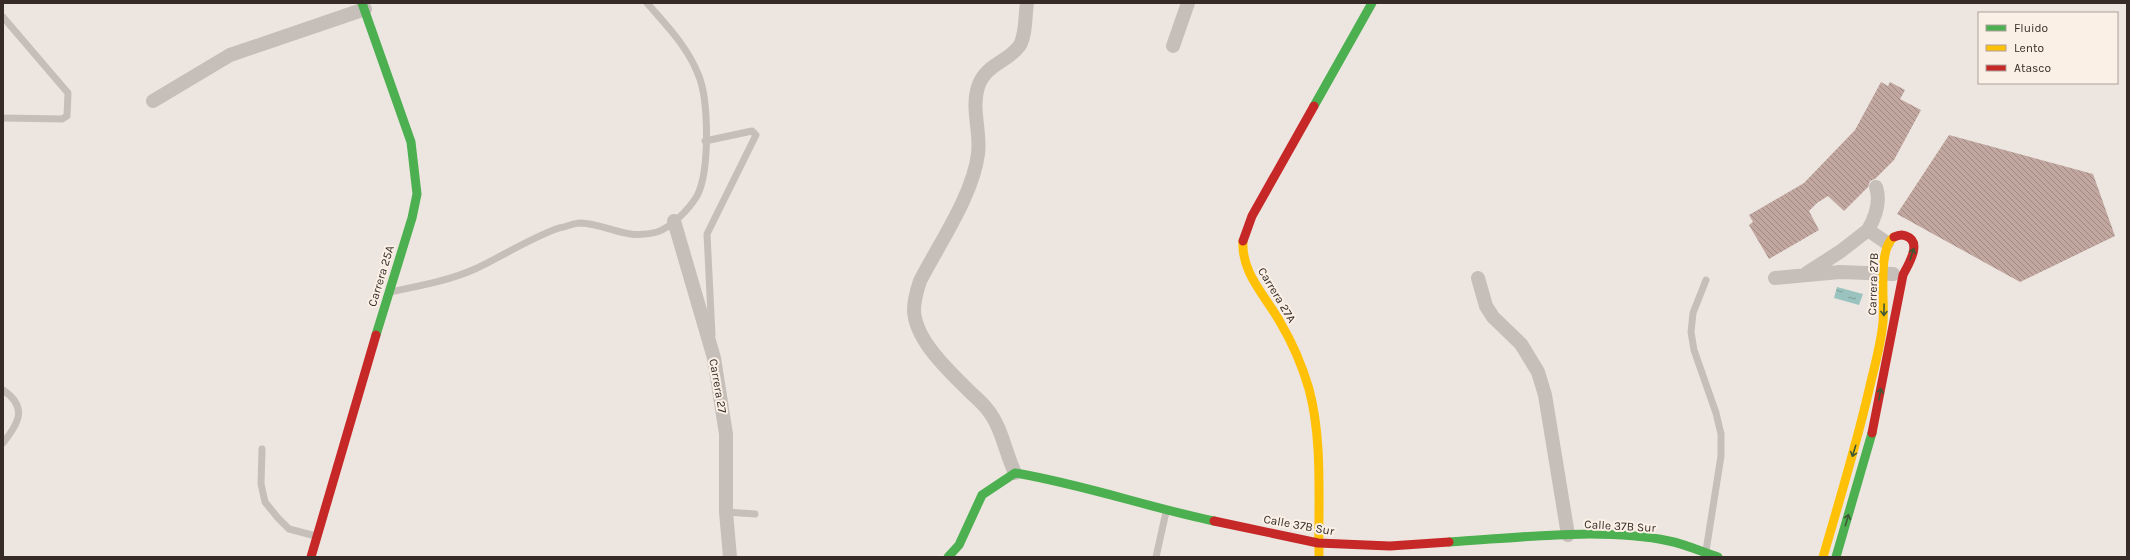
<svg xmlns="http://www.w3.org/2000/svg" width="2130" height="560" viewBox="0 0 2130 560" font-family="Karla,sans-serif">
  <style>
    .water { fill: url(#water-ripples) }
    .building { fill: url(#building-back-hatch) }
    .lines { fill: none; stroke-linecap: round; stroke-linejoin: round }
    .lane { stroke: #c6beb9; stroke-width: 7 }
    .street { stroke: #c6beb9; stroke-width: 14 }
    .fast { stroke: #4caf50; stroke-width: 9 }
    .slow { stroke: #ffc107; stroke-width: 9 }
    .jam { stroke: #c62828; stroke-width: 9 }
    .oneway { stroke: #3e5935 }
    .labels { text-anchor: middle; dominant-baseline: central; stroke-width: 4; stroke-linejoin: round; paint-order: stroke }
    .street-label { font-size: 12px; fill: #372b27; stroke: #fbf0e6 }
  </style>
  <defs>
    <pattern id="water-ripples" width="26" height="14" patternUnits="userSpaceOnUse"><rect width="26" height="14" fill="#9ac2be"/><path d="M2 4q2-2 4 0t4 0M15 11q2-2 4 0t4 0" fill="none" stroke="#7e9e9a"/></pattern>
    <pattern id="building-back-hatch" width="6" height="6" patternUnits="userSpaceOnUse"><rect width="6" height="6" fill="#c2a7a0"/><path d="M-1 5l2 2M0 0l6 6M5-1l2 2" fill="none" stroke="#9e8882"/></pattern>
  </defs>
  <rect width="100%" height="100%" fill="#ede6e0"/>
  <path class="water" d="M1837,287l26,7 -4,11 -25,-7z"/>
  <path class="building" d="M1881,82l7,4 2,-4 15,8 -5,9 21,11 -27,50 -19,19 -5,2 -2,6 -24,24 -16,-15 -11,7 -8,8 10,19 -50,29 -20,-34 4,-3 -4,-7 55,-32 51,-53z
    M1949,135l144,39 22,62 -95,46 -123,-68z"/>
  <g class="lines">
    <path class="lane" d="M3,17l65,76 -1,23 -5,3 -59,-1
      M705,141l47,-10 4,4 -49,99 5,101
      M390,292c29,-6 58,-11 85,-23 26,-12 57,-32 84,-41 7,-1 15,-5 21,-5 29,1 46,18 77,9 15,-5 32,-23 40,-36 13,-25 12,-97 1,-122 -11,-28 -32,-49 -51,-71
      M3,390c25,17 16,33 0,53
      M262,449l-1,35 4,18 13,16 11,11 27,7
      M726,512l29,2
      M1706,551l15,-95v-22l-5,-21 -22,-63 -3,-18 2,-19 13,-33
      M1156,557l10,-45"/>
    <path class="street" d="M1173,46l15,-43
      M153,101l77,-46 135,-46
      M1876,187c5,15 0,29 -8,43l19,13
      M674,221l40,137 12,76v78l4,45
      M1807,273l34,-22 27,-21
      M1478,278l8,28 7,11 28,27 17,28 7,23 23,140
      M1775,278l65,-6 53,2
      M1015,473c-10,-21 -13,-46 -28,-64 -5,-7 -13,-13 -19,-19 -20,-20 -53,-50 -54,-80 0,-10 3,-20 6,-29 19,-37 53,-86 58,-127 3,-22 -7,-45 0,-67 7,-23 31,-25 42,-42 6,-11 5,-29 7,-42"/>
    <path class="fast" d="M362,3l49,139 6,52 -5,24 -36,117
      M1314,106l58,-103
      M1449,542c68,-4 153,-15 220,-1 16,3 33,11 49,16
      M948,557l11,-12 23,-50 33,-22c67,11 132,34 199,48
      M1836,557l36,-124"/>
    <path class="slow" d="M1243,241c-2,32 22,54 37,81 12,20 22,43 29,67 14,52 9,112 10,166
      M1823,557c16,-55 33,-111 46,-167 5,-22 12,-45 14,-68 2,-19 -6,-73 11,-85"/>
    <path class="jam" d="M1243,241l9,-25 62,-110
      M1872,433l31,-158c5,-10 20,-33 3,-39 -4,-2 -8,-1 -12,1
      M1214,521l104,22 72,3 59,-4
      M311,557l65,-222"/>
  </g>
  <defs><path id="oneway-shaft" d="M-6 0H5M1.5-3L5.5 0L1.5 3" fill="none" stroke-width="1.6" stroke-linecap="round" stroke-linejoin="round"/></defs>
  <g class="oneway">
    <use href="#oneway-shaft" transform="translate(1912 254) rotate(-72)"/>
    <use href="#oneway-shaft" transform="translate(1884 310) rotate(91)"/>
    <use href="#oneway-shaft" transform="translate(1880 394) rotate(-79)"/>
    <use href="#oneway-shaft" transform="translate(1854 451) rotate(107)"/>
    <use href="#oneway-shaft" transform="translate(1847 520) rotate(-74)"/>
  </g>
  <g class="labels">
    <g class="street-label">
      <text transform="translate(381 276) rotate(-73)">Carrera 25A</text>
      <text transform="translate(1873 284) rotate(-88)">Carrera 27B</text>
      <text transform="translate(1277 295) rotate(59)">Carrera 27A</text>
      <text transform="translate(718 386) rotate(80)">Carrera 27</text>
      <text transform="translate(1299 525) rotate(10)">Calle 37B Sur</text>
      <text transform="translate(1620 526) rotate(3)">Calle 37B Sur</text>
    </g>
  </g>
  <rect width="2130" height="560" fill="none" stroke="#372b27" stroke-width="8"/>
  <rect x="1978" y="12" width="140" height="72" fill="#fbf0e6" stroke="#ada19a"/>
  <rect x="1986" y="25" width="20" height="6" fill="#4caf50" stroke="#ada19a"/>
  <text x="2014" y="32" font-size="12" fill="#372b27">Fluido</text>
  <rect x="1986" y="45" width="20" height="6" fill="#ffc107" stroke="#ada19a"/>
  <text x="2014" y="52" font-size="12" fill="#372b27">Lento</text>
  <rect x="1986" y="65" width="20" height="6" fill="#c62828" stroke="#ada19a"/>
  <text x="2014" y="72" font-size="12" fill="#372b27">Atasco</text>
</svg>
